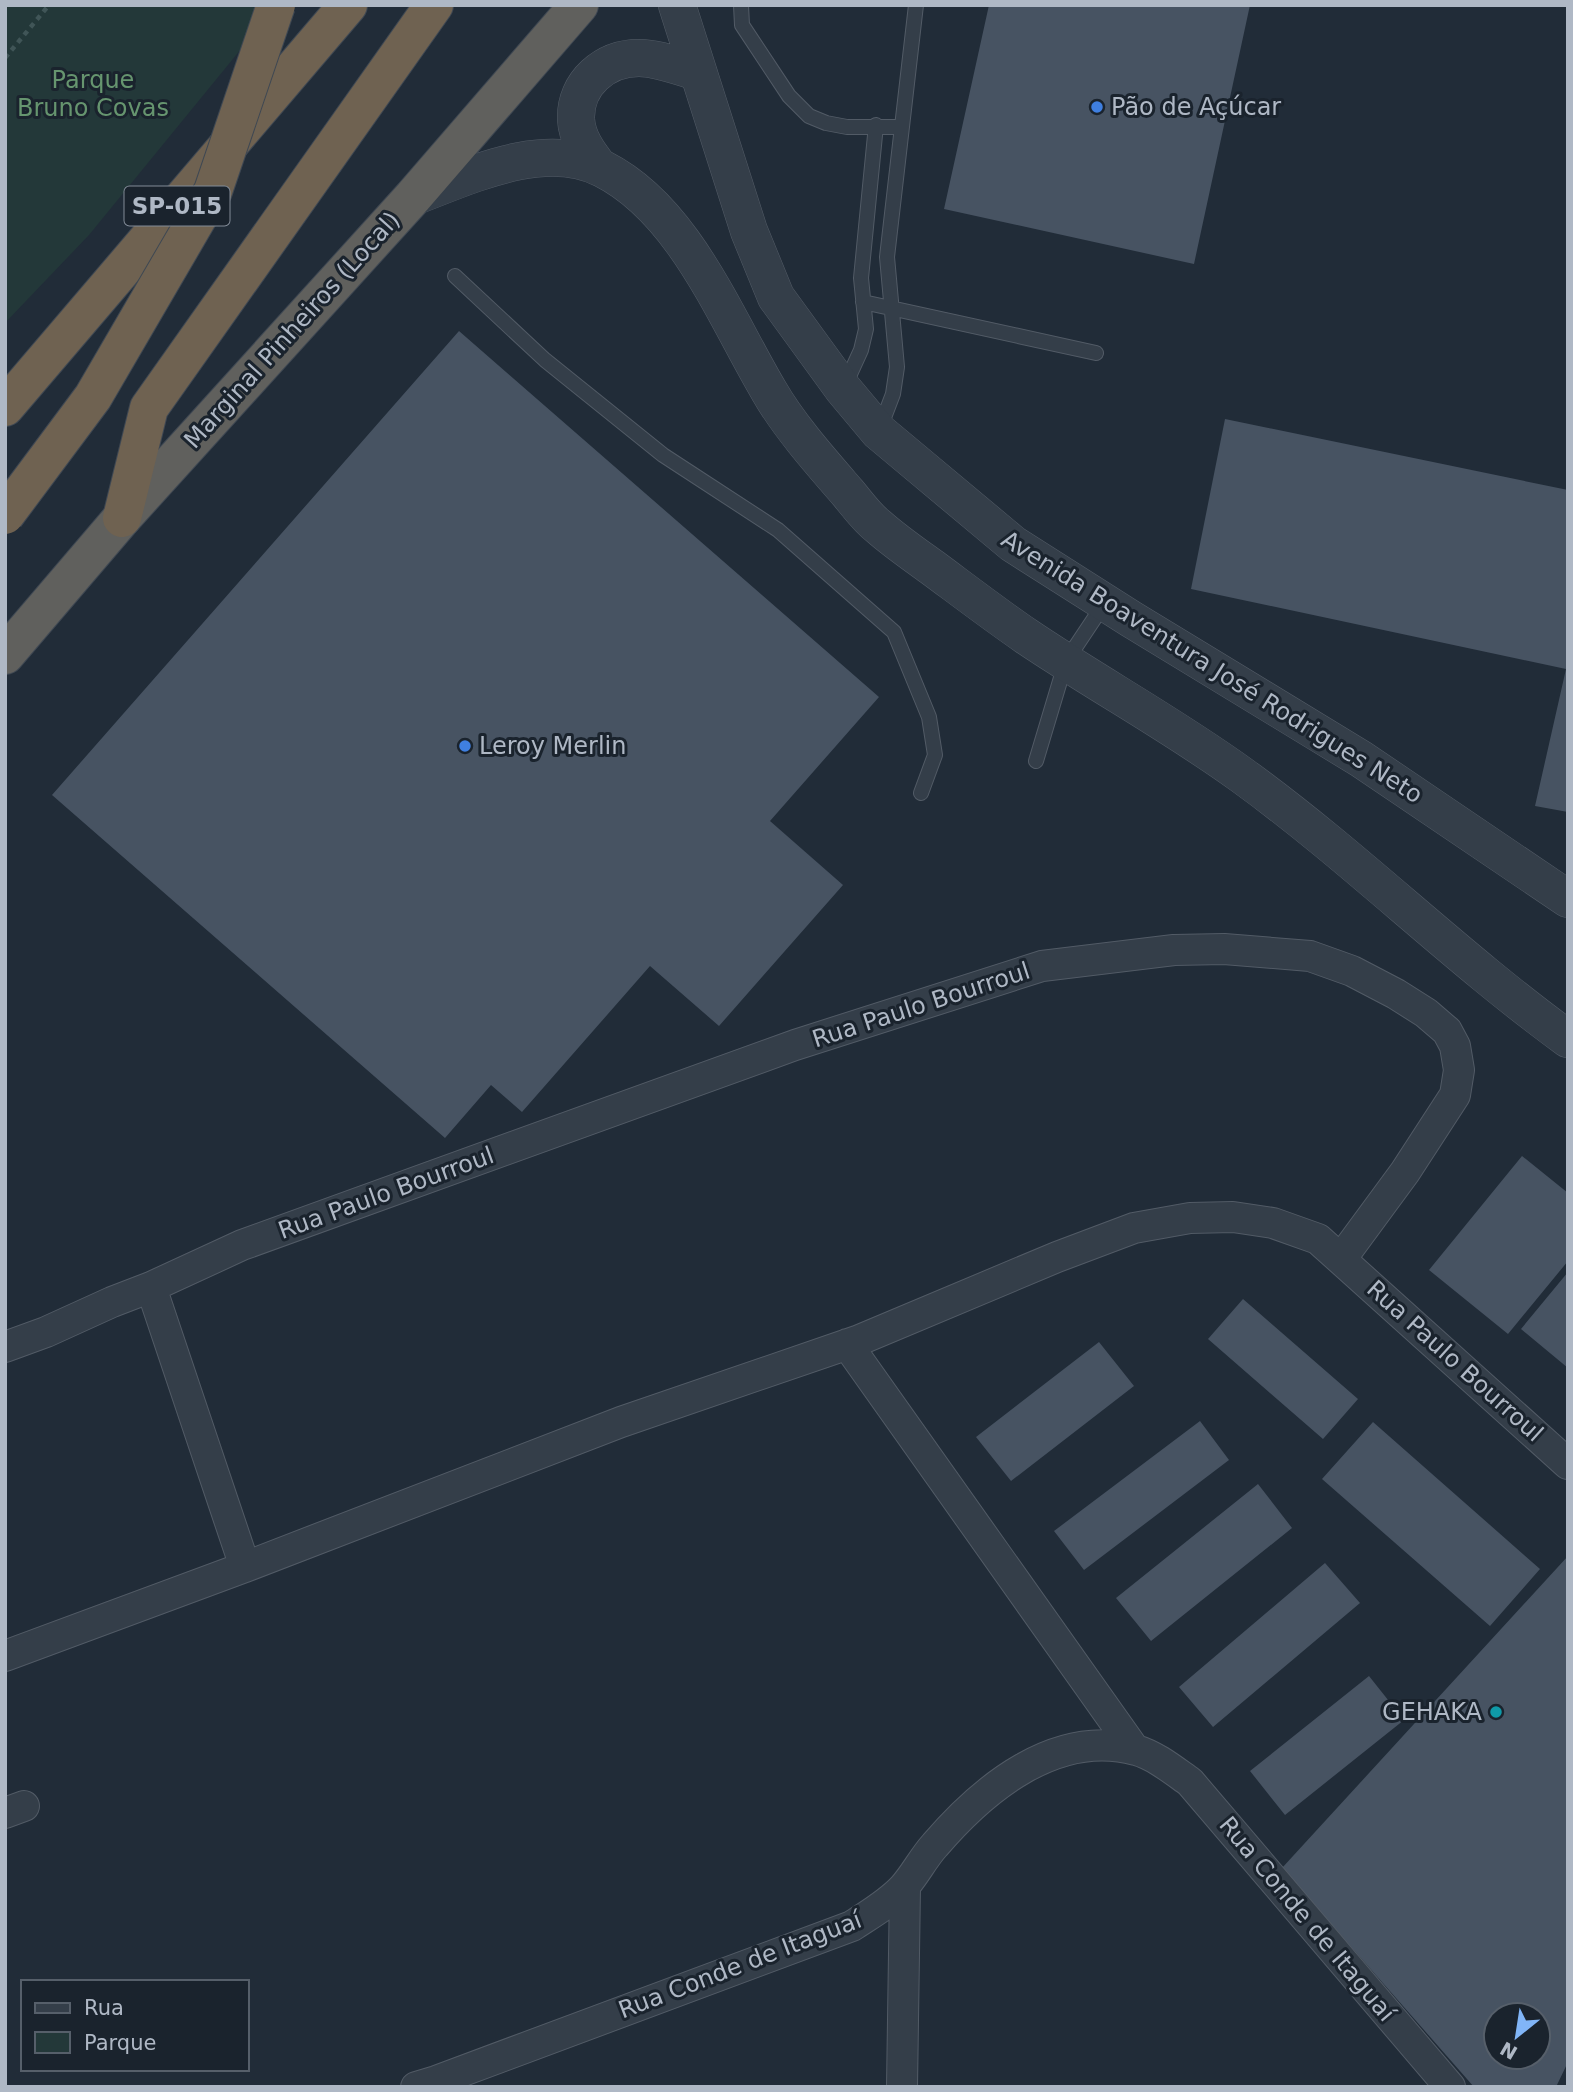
<svg xmlns="http://www.w3.org/2000/svg" width="1573" height="2092" viewBox="0 0 1573 2092" font-family="'DejaVu Sans',sans-serif">
  <style>
    .green { fill: #233839 }
    .building { fill: #475362; fill-rule: evenodd }
    .lines { fill: none; stroke-linecap: round; stroke-linejoin: round }
    .service-casing { stroke: #525b66; stroke-width: 16 }
    .minor-casing { stroke: #525b66; stroke-width: 32 }
    .tertiary-casing { stroke: #525b66; stroke-width: 38 }
    .trunk-casing { stroke: #3f4853; stroke-width: 40 }
    .motorway-casing { stroke: #3f4853; stroke-width: 40 }
    .path { stroke: #405557; stroke-width: 4.5; stroke-dasharray: 5 5; stroke-linecap: butt }
    .service { stroke: #343e49; stroke-width: 14 }
    .minor { stroke: #343e49; stroke-width: 30 }
    .tertiary { stroke: #343e49; stroke-width: 37 }
    .trunk { stroke: #60605d; stroke-width: 38 }
    .motorway { stroke: #6f6251; stroke-width: 38 }
    .motorway-bridge-casing { stroke: #3f4853; stroke-width: 40; stroke-linecap: butt }
    .motorway-bridge { stroke: #6f6251; stroke-width: 38 }
    .shop-dot { fill: #3f7fe0; stroke: #1a232d; stroke-width: 2.5 }
    .culture-dot { fill: #0f9aa8; stroke: #1a232d; stroke-width: 2.5 }
    .labels { text-anchor: middle; dominant-baseline: central; stroke-width: 6; stroke-linejoin: round; paint-order: stroke }
    .shield { fill: #1a232d; stroke: #828b97; stroke-width: 2 }
    .shield-label { font-size: 23px; font-weight: bold; fill: #afb8c5 }
    .park-label { font-size: 24px; fill: #66956f; stroke: #1a232d }
    .poi-label { font-size: 24px; fill: #afb8c5; stroke: #1a232d; text-anchor: start }
    .street-label { font-size: 24px; fill: #afb8c5; stroke: #1a232d }
  </style>
  <rect width="100%" height="100%" fill="#212c38"/>
  <path class="green" d="M5,5h272l-188,230 -84,88z"/>
  <path class="building" d="M989,5h261l-56,259 -250,-55z
    M459,331l420,366 -109,124 73,64 -124,141 -69,-60 -128,146 -31,-27 -46,53 -393,-343z
    M1225,419l343,71v322l-33,-6 31,-137 -375,-80z
    M1522,1156l46,37v68l-60,73 -79,-64z
    M1568,1272v96l-47,-39z
    M1243,1299l115,100 -35,40 -115,-100z
    M1099,1342l35,44 -123,95 -35,-44z
    M1200,1421l29,39 -145,110 -30,-39z
    M1373,1422l167,147 -50,57 -168,-147z
    M1258,1484l34,44 -141,113 -35,-43z
    M1568,1556v506l-12,25h-82l-192,-219zM1496,2015h42v42h-42z
    M1325,1563l35,40 -147,124 -34,-40z
    M1369,1676l35,44 -119,95 -35,-44z"/>
  <g class="lines">
    <defs>
      <path id="service" d="M741,5l1,20 47,71 20,20 17,7 21,4h54
        M455,276l90,84 118,95 115,75 116,102 35,85 6,38 -14,38
        M863,302l233,51
        M845,385l16,-35 5,-21 -5,-51 15,-153
        M880,428l13,-34 4,-27 -10,-110 29,-252
        M1036,761l30,-100 38,-57"/>
      <path id="minor" d="M151,1287l94,280
        M847,1344l287,405
        M5,1347l41,-15 66,-30 39,-15 91,-42 553,-200 247,-79 132,-16 50,-1 86,7 42,15 44,23 30,19 21,18 8,15 4,24 -4,25 -50,77 -64,87
        M5,1656l240,-89 376,-145 236,-81 200,-84 77,-29 56,-10 43,-1 40,6 45,16 250,225
        M5,1813l19,-7
        M416,2087l20,-6 416,-155c18,-12 36,-22 51,-38 12,-13 20,-30 32,-43 48,-56 121,-117 201,-95 20,6 37,20 54,32l260,305
        M902,2087l3,-200"/>
      <path id="tertiary" d="M677,5l72,226 27,66 67,92 36,43 134,112 118,75 230,140 207,140
        M599,167c-11,-14 -22,-29 -23,-48 -1,-36 29,-61 63,-61 19,0 41,9 59,14
        M413,197c56,-21 131,-58 190,-28 81,41 122,148 166,222 20,35 53,72 79,102 10,12 19,25 31,34 17,15 36,28 54,41 31,23 61,46 93,68 71,48 147,89 217,140 113,82 212,181 325,263"/>
      <path id="trunk" d="M5,655l117,-137 291,-321 166,-192"/>
      <path id="motorway" d="M5,407l343,-402
        M122,518l27,-110 285,-403"/>
    </defs>
    <use href="#service" class="service-casing"/>
    <use href="#minor" class="minor-casing"/>
    <use href="#tertiary" class="tertiary-casing"/>
    <use href="#trunk" class="trunk-casing"/>
    <use href="#motorway" class="motorway-casing"/>
    <path class="path" d="M5,58l44,-53"/>
    <use href="#service" class="service"/>
    <use href="#minor" class="minor"/>
    <use href="#tertiary" class="tertiary"/>
    <use href="#trunk" class="trunk"/>
    <use href="#motorway" class="motorway"/>
    <defs>
      <path id="motorway-bridge" d="M5,515l88,-118 120,-206 63,-186"/>
    </defs>
    <use href="#motorway-bridge" class="motorway-bridge-casing"/>
    <use href="#motorway-bridge" class="motorway-bridge"/>
  </g>
  <g class="shop-dot">
    <circle cx="1097" cy="107" r="7"/>
    <circle cx="465" cy="746" r="7"/>
  </g>
  <circle class="culture-dot" cx="1496" cy="1712" r="7"/>
  <g class="labels">
    <rect class="shield" x="124.5" y="186.5" width="105" height="39" rx="5"/>
    <g class="shield-label">
      <text x="177" y="206">SP-015</text>
    </g>
    <g class="park-label">
      <text x="93" y="80">Parque<tspan x="93" dy="28">Bruno Covas</tspan></text>
    </g>
    <g class="poi-label">
      <text x="1111" y="107">Pão de Açúcar</text>
      <text x="479" y="746">Leroy Merlin</text>
      <text x="1482" y="1712" text-anchor="end">GEHAKA</text>
    </g>
    <g class="street-label">
      <text transform="translate(292 330) rotate(-48)">Marginal Pinheiros (Local)</text>
      <text transform="translate(1212 667) rotate(32)">Avenida Boaventura José Rodrigues Neto</text>
      <text transform="translate(921 1005) rotate(-18)">Rua Paulo Bourroul</text>
      <text transform="translate(386 1193) rotate(-20)">Rua Paulo Bourroul</text>
      <text transform="translate(1455 1361) rotate(42)">Rua Paulo Bourroul</text>
      <text transform="translate(1307 1919) rotate(50)">Rua Conde de Itaguaí</text>
      <text transform="translate(740 1965) rotate(-21)">Rua Conde de Itaguaí</text>
    </g>
  </g>
  <rect width="1573" height="2092" fill="none" stroke="#afb8c5" stroke-width="14"/>
  <rect x="21" y="1980" width="228" height="91" fill="#1a232d" stroke="#565f6a" stroke-width="2"/>
  <rect x="35" y="2003" width="35" height="10" fill="#343e49" stroke="#565f6a" stroke-width="2"/>
  <text x="84" y="2015" font-size="21" fill="#afb8c5">Rua</text>
  <rect x="35" y="2032" width="35" height="21" fill="#233839" stroke="#565f6a" stroke-width="2"/>
  <text x="84" y="2050" font-size="21" fill="#afb8c5">Parque</text>
  <g transform="translate(1517 2036) rotate(210)"><circle r="33" fill="#1a232d" stroke="#565f6a" stroke-width="2"/>
  <path d="M0-5L12 26L0 18L-12 26Z" fill="#81b5f7"/>
  <text y="-10" font-size="19" font-weight="bold" text-anchor="middle" fill="#afb8c5">N</text>
  </g>
</svg>
